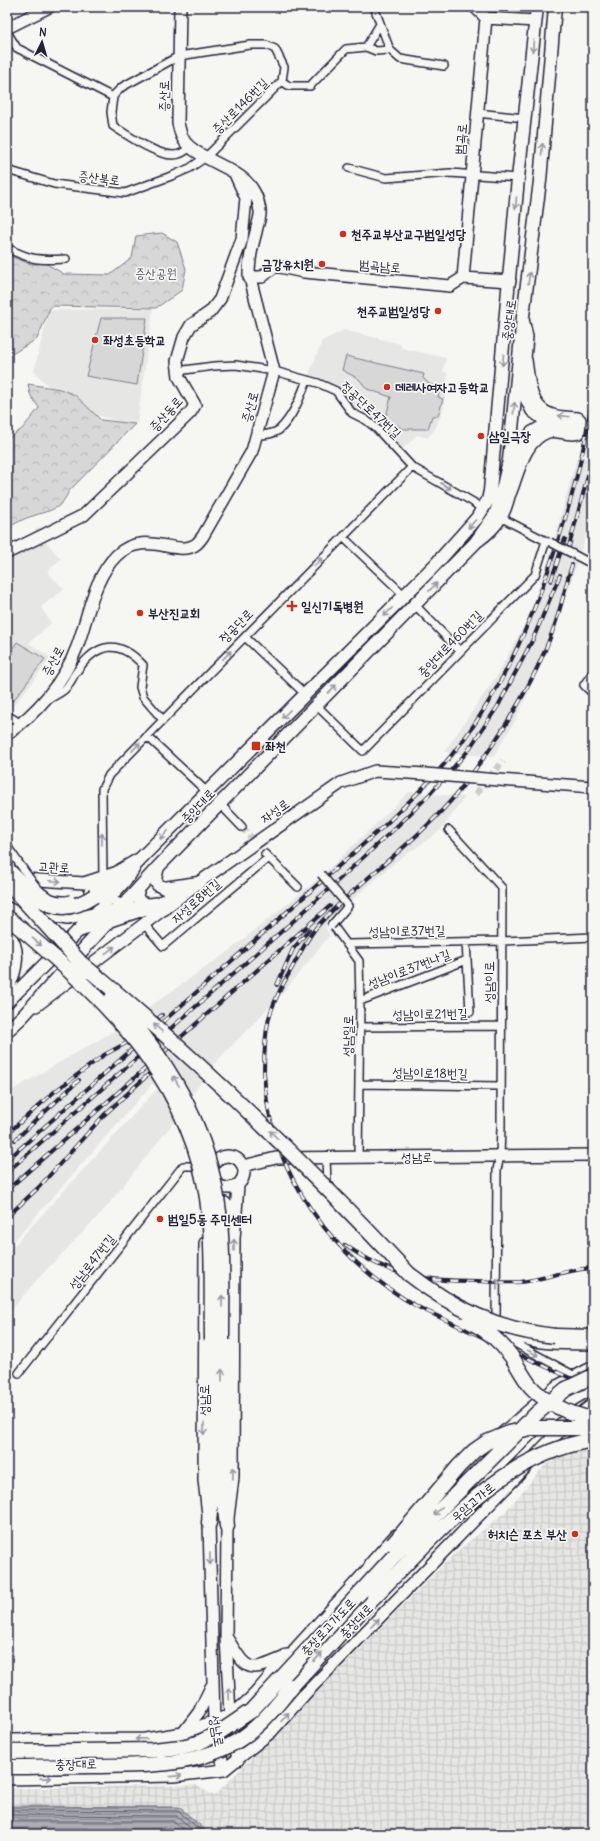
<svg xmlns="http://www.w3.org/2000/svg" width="600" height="1841" viewBox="0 0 600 1841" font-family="Delius,'Poor Story',sans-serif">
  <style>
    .built { fill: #e6e6e4 }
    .industrial { fill: url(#industrial-grid) }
    .forest { fill: url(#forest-crowns); stroke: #7c7c89 }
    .pitch { fill: #d7d7d7; stroke: #7c7c89 }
    .water { fill: url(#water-rules); stroke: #757583 }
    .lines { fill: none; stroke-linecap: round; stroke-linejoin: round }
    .shore { stroke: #5a5a6b; stroke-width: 1 }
    .street-tunnel { stroke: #cccccd; stroke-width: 7; stroke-dasharray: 7 3.5; stroke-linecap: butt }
    .secondary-tunnel { stroke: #cccccd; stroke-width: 11; stroke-dasharray: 11 5.5; stroke-linecap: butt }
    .street-casing { stroke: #22223b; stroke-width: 10 }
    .secondary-casing { stroke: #22223b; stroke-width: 14 }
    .primary-casing { stroke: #22223b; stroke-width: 15 }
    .highway-casing { stroke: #22223b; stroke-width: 17 }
    .street { stroke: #f6f6f2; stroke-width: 7 }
    .secondary { stroke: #f6f6f2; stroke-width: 11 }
    .primary { stroke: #f6f6f2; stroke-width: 12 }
    .highway { stroke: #f6f6f2; stroke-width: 14 }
    .rail-casing { stroke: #22223b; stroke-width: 4 }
    .rail { stroke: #f6f6f2; stroke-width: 2.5; stroke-dasharray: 8; stroke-linecap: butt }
    .street-bridge-casing { stroke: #22223b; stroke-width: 10; stroke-linecap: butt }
    .secondary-bridge-casing { stroke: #22223b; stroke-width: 14; stroke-linecap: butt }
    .highway-bridge-casing { stroke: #22223b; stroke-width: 17; stroke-linecap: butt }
    .street-bridge { stroke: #f6f6f2; stroke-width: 7 }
    .secondary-bridge { stroke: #f6f6f2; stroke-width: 11 }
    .highway-bridge { stroke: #f6f6f2; stroke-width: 14 }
    .oneway { stroke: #9797a0 }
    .poi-dot { fill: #c8321e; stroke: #f6f6f2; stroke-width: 1.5 }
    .labels { text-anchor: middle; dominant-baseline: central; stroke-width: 3.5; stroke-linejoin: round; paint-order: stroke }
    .street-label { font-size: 13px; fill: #22223b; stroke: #f6f6f2 }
    .poi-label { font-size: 13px; font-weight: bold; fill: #22223b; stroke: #f6f6f2; text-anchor: start }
    .park-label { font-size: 13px; fill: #4f4f62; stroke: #f6f6f2 }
  </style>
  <defs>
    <pattern id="industrial-grid" width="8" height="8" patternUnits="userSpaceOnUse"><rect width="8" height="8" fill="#e6e6e4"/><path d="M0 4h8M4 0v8" fill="none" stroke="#c5c5c4"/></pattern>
    <pattern id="forest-crowns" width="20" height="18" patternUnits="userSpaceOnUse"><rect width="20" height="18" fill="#d7d7d7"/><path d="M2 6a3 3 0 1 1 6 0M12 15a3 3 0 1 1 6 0" fill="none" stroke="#b8b8b9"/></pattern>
    <pattern id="water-rules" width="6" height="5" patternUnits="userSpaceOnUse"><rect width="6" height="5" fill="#adadb3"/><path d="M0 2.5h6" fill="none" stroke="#8c8c93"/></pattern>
  </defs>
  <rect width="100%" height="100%" fill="#f6f6f2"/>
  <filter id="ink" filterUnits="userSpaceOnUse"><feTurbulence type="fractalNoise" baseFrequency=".025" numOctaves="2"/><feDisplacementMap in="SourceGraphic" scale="8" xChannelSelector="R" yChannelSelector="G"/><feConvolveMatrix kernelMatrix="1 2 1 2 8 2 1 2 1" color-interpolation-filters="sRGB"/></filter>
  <g filter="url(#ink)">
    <path class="built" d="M153,309l-16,114 -16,-1 -35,-10 -31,-19 -21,-22 15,-61z
      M344,330l57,14v4l45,10 -3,13 5,3 -5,36 -8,19 -7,9 -11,-3 -13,13 -8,2 -20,-22 -24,-15 -16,-22 -29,-11 15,-39z
      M577,457l16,2v55l-35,107 -14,36 -29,64 -22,36 -49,-5 52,-75 33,-61 20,-58z
      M42,537l19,22 -14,13 17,17 -23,18 10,16 -22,20 22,15 -43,55 -1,-157z
      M409,792l56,5 -25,34 -42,29 -46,40 -27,27 5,8 -49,60 -66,68 -35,49 -27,-29 -146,166v-156l112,-65 106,-74 93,-75z
      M157,1089l23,25 -76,96 -69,72 -28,33v-62z"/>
    <path class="industrial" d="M593,1424v410h-384l-202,-26v-19l189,-4 18,11 240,-242 51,-42 40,-47 13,-8z"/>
    <path class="forest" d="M162,233l15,9 9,27 -4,21 -26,18 -105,-2 -14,33 -30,18v-102l24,9 14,-1 19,11 46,1 22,-17 4,-22z
      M28,384l32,5 15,6 26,25 34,4 -66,67c-9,20 -17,18 -36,25 -9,2 -18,8 -26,12v-89l15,-10 17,-21 -9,-14z"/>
    <path class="pitch" d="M101,318h46l-10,67 -51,-9z
      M346,356l78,18 -1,4 6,6 12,4 -3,9 5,2 -5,17h-6l-4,13h-24l-19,-9 6,-23 -24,-8 -8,-10 -17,-9z
      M17,642l28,17 -32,42 -6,-3v-42z"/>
    <path class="water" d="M7,1806l172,1 31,27h-203z"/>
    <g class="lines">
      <path class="shore" d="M7,1810l171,1 27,23
        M7,1815l170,1 20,18
        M7,1821h167l14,13"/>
      <path class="street-tunnel" d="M476,794l27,-33
        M242,827l23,27"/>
      <path class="secondary-tunnel" d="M571,425l22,3"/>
      <defs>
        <path id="street" d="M374,7l16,43 10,9 44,7
          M7,32l10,16 96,49
          M366,47l14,-23
          M282,81l7,5h21l36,-37 20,-2 10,4 14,-1
          M477,113l48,5
          M349,168l37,10 64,-5 68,5
          M7,170l47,14 71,9 49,-18 16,-7 16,-11 76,-76 2,-14 -9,-18 -9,-4h-16l-71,11 -57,31 -7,7 -2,3 -2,15 2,14c14,9 43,29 60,29 7,0 12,-3 17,-8
          M7,248c26,13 31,12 59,11
          M177,371l37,-5 22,-1 38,6 44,12 18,8 16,22 14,7 10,8 36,39 61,35 10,8
          M257,435c7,0 16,-1 22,-5 14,-13 21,-32 28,-50
          M343,537l61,58
          M415,605l45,46
          M245,637l61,58
          M593,672l-9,13 9,9
          M49,699c5,-3 12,-6 16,-10 5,-5 8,-13 12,-18 20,-29 42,-32 66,-6l-3,22 3,10 20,23
          M316,705l47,46 172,-176 11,-34 -48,-25
          M7,715l8,5 3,6
          M147,736l59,55
          M220,804l22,23
          M449,830l53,58v4l-1,237 -1,26 -3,15 -1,153
          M7,846l16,23
          M265,854l33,33
          M88,891l15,-13 -1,-89 7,-14 303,-308
          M144,924l19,22 105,-88
          M332,924l27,37 1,40 -2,157
          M466,942l4,70
          M348,944l153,-3 92,-4
          M360,1001l107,-41
          M360,1027l141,-1
          M359,1084l142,2
          M326,1158l1,25 3,3
          M506,1331c24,18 58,14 87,15
          M495,1332l80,44
          M19,1373l164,-207h17"/>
        <path id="secondary" d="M486,18l49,3
          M7,28l42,-21
          M249,277h13l13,-11 29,6 146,14 13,-8 47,3
          M463,278l23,-260 -11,-11
          M524,323l3,14 -5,54 10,20 16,12
          M548,423l23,2
          M515,469l2,-21 15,-16 16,-9
          M510,494c9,-21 13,-53 38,-62 9,-3 21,5 31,1l1,-13 -2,-2c-8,-1 -20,0 -28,-4 -21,-8 -21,-35 -24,-54
          M478,541c21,-15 28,-28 33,-53
          M7,553l77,-38 106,-102 5,-8 -16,-28 -2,-16 7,-24 7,-12 19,-13 10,-13 22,-60 4,-41 -11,-24
          M7,734c30,-21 57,-52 70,-87 11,-29 16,-69 40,-92 28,-26 59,2 78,-10 3,-2 6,-6 8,-9l49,-85 22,-80 -25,-97c0,-14 3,-28 7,-42 1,-7 5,-15 4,-21 -5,-42 -44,-42 -70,-64 -8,-6 -10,-15 -12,-24l2,-116
          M486,779l107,8
          M22,881l2,-2 60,4 34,-11
          M139,888l-2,8 3,6 9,2 8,-1
          M7,893l38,22 22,4 54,-10
          M77,932l69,-23 28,-14
          M36,1006l162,-123 143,-100 34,-12 50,3
          M212 1172a16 16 0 1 1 32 0a16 16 0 1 1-32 0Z
          M243,1166l33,-8 317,-3
          M210,1202l15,1 11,14
          M205,1243l-1,237 5,43 5,198 10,49
          M499,1436l58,-50 36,-19
          M371,1563l25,-28
          M227,1638c21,34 21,35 58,19
          M183,1733l16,-21 12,-25
          M7,1740l138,-1 38,-6 47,-18c24,-16 39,-38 57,-60
          M238,1760l-8,-45 -4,-78 1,-111 6,-49 1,-238 4,-54
          M7,1779l166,-3 51,-6 47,-38 33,-37 223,-229c20,-25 40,-42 66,-62"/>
        <path id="primary" d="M158,867l-3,12 3,6 6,3 34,-5
          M118,904l3,5h43
          M7,1002l88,-88 34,-38 9,-15 297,-296 42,-47 11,-18 2,-9 28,-313 19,-171
          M7,1031l16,-15 135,-149 317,-324 20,-28 4,-11 10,-44 14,-144 17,-135 15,-174"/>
        <path id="highway" d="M94,896l27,-25 17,-10
          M7,934c13,15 8,37 0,53
          M555,1336l38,1
          M222,1340l1,152 4,34
          M446,1517c20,-22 41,-43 63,-64 27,-26 49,-50 84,-66
          M209,1523l3,-34v-149
          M285,1668l13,-20 81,-89
          M292,1686l89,-97"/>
      </defs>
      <use href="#street" class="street-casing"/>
      <use href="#secondary" class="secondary-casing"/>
      <use href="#primary" class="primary-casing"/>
      <use href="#highway" class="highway-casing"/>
      <use href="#street" class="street"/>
      <use href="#secondary" class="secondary"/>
      <use href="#primary" class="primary"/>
      <use href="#highway" class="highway"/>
      <defs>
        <path id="rail" d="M568,550l25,-93
          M572,565c-7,21 -11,44 -19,65 -21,58 -56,112 -94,161 -28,35 -65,64 -99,94 -15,14 -32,28 -45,44 -9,12 -16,26 -23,39 -9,16 -18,32 -23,50 -4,17 -5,36 -5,54 4,100 70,189 156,236l150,70 23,4
          M551,581l14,-42
          M277,985l16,-36 16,-19
          M7,1134l47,-42 50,-37 26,-14 32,-26
          M15,1140l64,-60
          M7,1160l378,-335c26,-25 54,-52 76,-82 43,-57 71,-122 93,-190 18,-53 32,-105 39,-162
          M7,1172l292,-256 92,-84 38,-37 38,-43 31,-46 35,-67 27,-64
          M7,1190l323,-284
          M7,1217l32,-30 65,-72 46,-42
          M345,1245c46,32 78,36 133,36 14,1 29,2 43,1 24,-3 47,-13 72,-14"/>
      </defs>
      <use href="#rail" class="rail-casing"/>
      <use href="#rail" class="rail"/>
      <defs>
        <path id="street-bridge" d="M550,542l38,20
          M23,869c11,16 24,36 48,30
          M321,874l27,32 -17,20"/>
        <path id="secondary-bridge" d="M425,774l61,5"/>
        <path id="highway-bridge" d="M9,871c27,26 46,51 85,25
          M7,882l81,89
          M7,917c89,74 174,150 198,269 9,47 6,106 7,154
          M82,964c116,95 224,200 327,310 45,35 89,56 146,62
          M112,998c50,55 86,111 102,184 11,49 8,108 8,158
          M469,1321c16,8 31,20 42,35 7,10 12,21 20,31 17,18 38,27 62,32
          M393,1544l66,-78 15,-15 13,-9 22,-9 22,-5h62
          M374,1597c62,-62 127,-143 219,-157
          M7,1752l146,-2 28,-3 17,-4 22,-11 31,-21 141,-153 145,-145 29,-24 27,-13
          M7,1767c30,0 61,-1 91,-1 50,-1 101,1 144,-28 20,-14 36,-33 50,-52"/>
      </defs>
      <use href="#street-bridge" class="street-bridge-casing"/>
      <use href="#secondary-bridge" class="secondary-bridge-casing"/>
      <use href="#highway-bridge" class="highway-bridge-casing"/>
      <use href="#street-bridge" class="street-bridge"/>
      <use href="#secondary-bridge" class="secondary-bridge"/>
      <use href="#highway-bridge" class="highway-bridge"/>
    </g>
    <defs><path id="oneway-shaft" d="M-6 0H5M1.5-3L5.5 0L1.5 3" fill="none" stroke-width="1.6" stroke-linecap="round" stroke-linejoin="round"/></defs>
    <g class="oneway">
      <use href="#oneway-shaft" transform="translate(533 46) rotate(96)"/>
      <use href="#oneway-shaft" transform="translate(542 149) rotate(-85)"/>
      <use href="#oneway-shaft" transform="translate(516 203) rotate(94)"/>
      <use href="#oneway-shaft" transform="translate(529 278) rotate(-82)"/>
      <use href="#oneway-shaft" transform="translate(503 360) rotate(96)"/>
      <use href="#oneway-shaft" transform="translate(514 408) rotate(-84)"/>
      <use href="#oneway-shaft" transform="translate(564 416) rotate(-173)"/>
      <use href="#oneway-shaft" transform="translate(446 486) rotate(30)"/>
      <use href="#oneway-shaft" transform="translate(472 524) rotate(131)"/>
      <use href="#oneway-shaft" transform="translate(318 562) rotate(-45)"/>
      <use href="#oneway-shaft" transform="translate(433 587) rotate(-45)"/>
      <use href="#oneway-shaft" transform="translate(388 612) rotate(135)"/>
      <use href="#oneway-shaft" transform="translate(227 655) rotate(-46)"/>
      <use href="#oneway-shaft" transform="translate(332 689) rotate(-45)"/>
      <use href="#oneway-shaft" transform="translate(286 714) rotate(135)"/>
      <use href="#oneway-shaft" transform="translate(136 747) rotate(-46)"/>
      <use href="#oneway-shaft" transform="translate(164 835) rotate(134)"/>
      <use href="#oneway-shaft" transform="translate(102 839) rotate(-90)"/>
      <use href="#oneway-shaft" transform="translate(55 881) rotate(3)"/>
      <use href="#oneway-shaft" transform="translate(37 942) rotate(40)"/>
      <use href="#oneway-shaft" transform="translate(110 950) rotate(-38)"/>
      <use href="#oneway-shaft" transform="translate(158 1028) rotate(-138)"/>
      <use href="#oneway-shaft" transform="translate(176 1081) rotate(-120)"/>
      <use href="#oneway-shaft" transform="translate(274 1135) rotate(-135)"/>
      <use href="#oneway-shaft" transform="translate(234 1245) rotate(-90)"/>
      <use href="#oneway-shaft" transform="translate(497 1284) rotate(-89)"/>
      <use href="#oneway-shaft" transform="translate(222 1301) rotate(-90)"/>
      <use href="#oneway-shaft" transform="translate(533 1353) rotate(28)"/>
      <use href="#oneway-shaft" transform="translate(222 1375) rotate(-90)"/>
      <use href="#oneway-shaft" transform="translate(204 1429) rotate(90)"/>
      <use href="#oneway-shaft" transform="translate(233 1473) rotate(-88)"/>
      <use href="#oneway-shaft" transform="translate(438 1511) rotate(135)"/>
      <use href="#oneway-shaft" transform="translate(210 1559) rotate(89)"/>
      <use href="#oneway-shaft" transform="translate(375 1623) rotate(-46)"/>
      <use href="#oneway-shaft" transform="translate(318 1657) rotate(-47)"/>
      <use href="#oneway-shaft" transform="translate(229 1694) rotate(-93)"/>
      <use href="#oneway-shaft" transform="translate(285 1717) rotate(-49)"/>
      <use href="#oneway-shaft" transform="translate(141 1739) rotate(178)"/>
      <use href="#oneway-shaft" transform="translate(176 1776) rotate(-6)"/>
      <use href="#oneway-shaft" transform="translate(46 1778) rotate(-1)"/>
    </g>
  </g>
  <g class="poi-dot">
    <circle cx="343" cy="234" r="4"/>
    <circle cx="322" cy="264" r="4"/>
    <circle cx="438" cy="311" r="4"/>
    <circle cx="95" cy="340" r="4"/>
    <circle cx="387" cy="387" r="4"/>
    <circle cx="481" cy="436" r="4"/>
    <path d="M290 600h4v4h4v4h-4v4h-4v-4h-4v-4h4z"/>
    <circle cx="140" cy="613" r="4"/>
    <rect x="251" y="741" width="10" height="10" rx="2"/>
    <circle cx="160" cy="1219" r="4"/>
    <circle cx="575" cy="1534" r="4"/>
  </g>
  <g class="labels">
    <g class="street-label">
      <text transform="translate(164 96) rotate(-89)">증산로</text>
      <text transform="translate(240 106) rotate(-45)">증산로146번길</text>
      <text transform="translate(461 139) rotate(-85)">범곡로</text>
      <text transform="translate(99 178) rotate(7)">증산북로</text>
      <text transform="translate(380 266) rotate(5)">범곡남로</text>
      <text transform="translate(509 320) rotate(-83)">중앙대로</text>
      <text transform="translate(250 407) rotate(-75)">증산로</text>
      <text transform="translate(371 410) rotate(43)">정공단로47번길</text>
      <text transform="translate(166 414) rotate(-48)">증산동로</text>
      <text transform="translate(236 626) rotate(-45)">정공단로</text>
      <text transform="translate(450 644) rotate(-46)">중앙대로460번길</text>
      <text transform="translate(53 661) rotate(-61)">증산로</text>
      <text transform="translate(198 806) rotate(-46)">중앙대로</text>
      <text transform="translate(275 811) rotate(-35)">자성로</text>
      <text transform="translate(54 867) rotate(3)">고관로</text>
      <text transform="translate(196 901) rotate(-41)">자성로8번길</text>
      <text transform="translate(407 931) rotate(-1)">성남이로37번길</text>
      <text transform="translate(409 969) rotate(-21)">성남이로37번나길</text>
      <text transform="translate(489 982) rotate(-90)">성남이로</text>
      <text transform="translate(430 1014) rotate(-1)">성남이로21번길</text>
      <text transform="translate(348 1036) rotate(-89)">성남일로</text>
      <text transform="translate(430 1073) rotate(1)">성남이로18번길</text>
      <text x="417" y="1157">성남로</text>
      <text transform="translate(92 1262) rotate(-52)">성남로47번길</text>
      <text transform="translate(204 1400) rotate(-90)">성남로</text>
      <text transform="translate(473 1502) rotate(-40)">우암고가로</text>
      <text transform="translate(356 1621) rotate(-46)">충장대로</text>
      <text transform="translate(328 1627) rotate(-47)">충장로고가도로</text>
      <text transform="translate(217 1731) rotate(80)">성남로</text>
      <text transform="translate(76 1764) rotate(-1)">충장대로</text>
    </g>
    <g class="poi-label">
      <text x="351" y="234">천주교부산교구범일성당</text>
      <text x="314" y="264" text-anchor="end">금강유치원</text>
      <text x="430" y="311" text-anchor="end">천주교범일성당</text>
      <text x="103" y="340">좌성초등학교</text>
      <text x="395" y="387">데레사여자고등학교</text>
      <text x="489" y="436">삼일극장</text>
      <text x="301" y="606">일신기독병원</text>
      <text x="148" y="613">부산진교회</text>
      <text x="265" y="746">좌천</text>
      <text x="168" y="1219">범일5동 주민센터</text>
      <text x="567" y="1534" text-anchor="end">허치슨 포츠 부산</text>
    </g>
    <g class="park-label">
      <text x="156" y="273">증산공원</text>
    </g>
  </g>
  <rect width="600" height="1841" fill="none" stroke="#f6f6f2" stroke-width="24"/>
  <rect x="12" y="12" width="576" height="1817" fill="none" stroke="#22223b" stroke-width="1.5" filter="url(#ink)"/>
  <g transform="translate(42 42) rotate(5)" stroke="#f6f6f2" stroke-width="3" paint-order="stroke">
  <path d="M0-3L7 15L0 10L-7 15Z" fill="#22223b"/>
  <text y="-6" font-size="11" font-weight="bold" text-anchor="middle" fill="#22223b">N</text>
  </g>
</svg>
